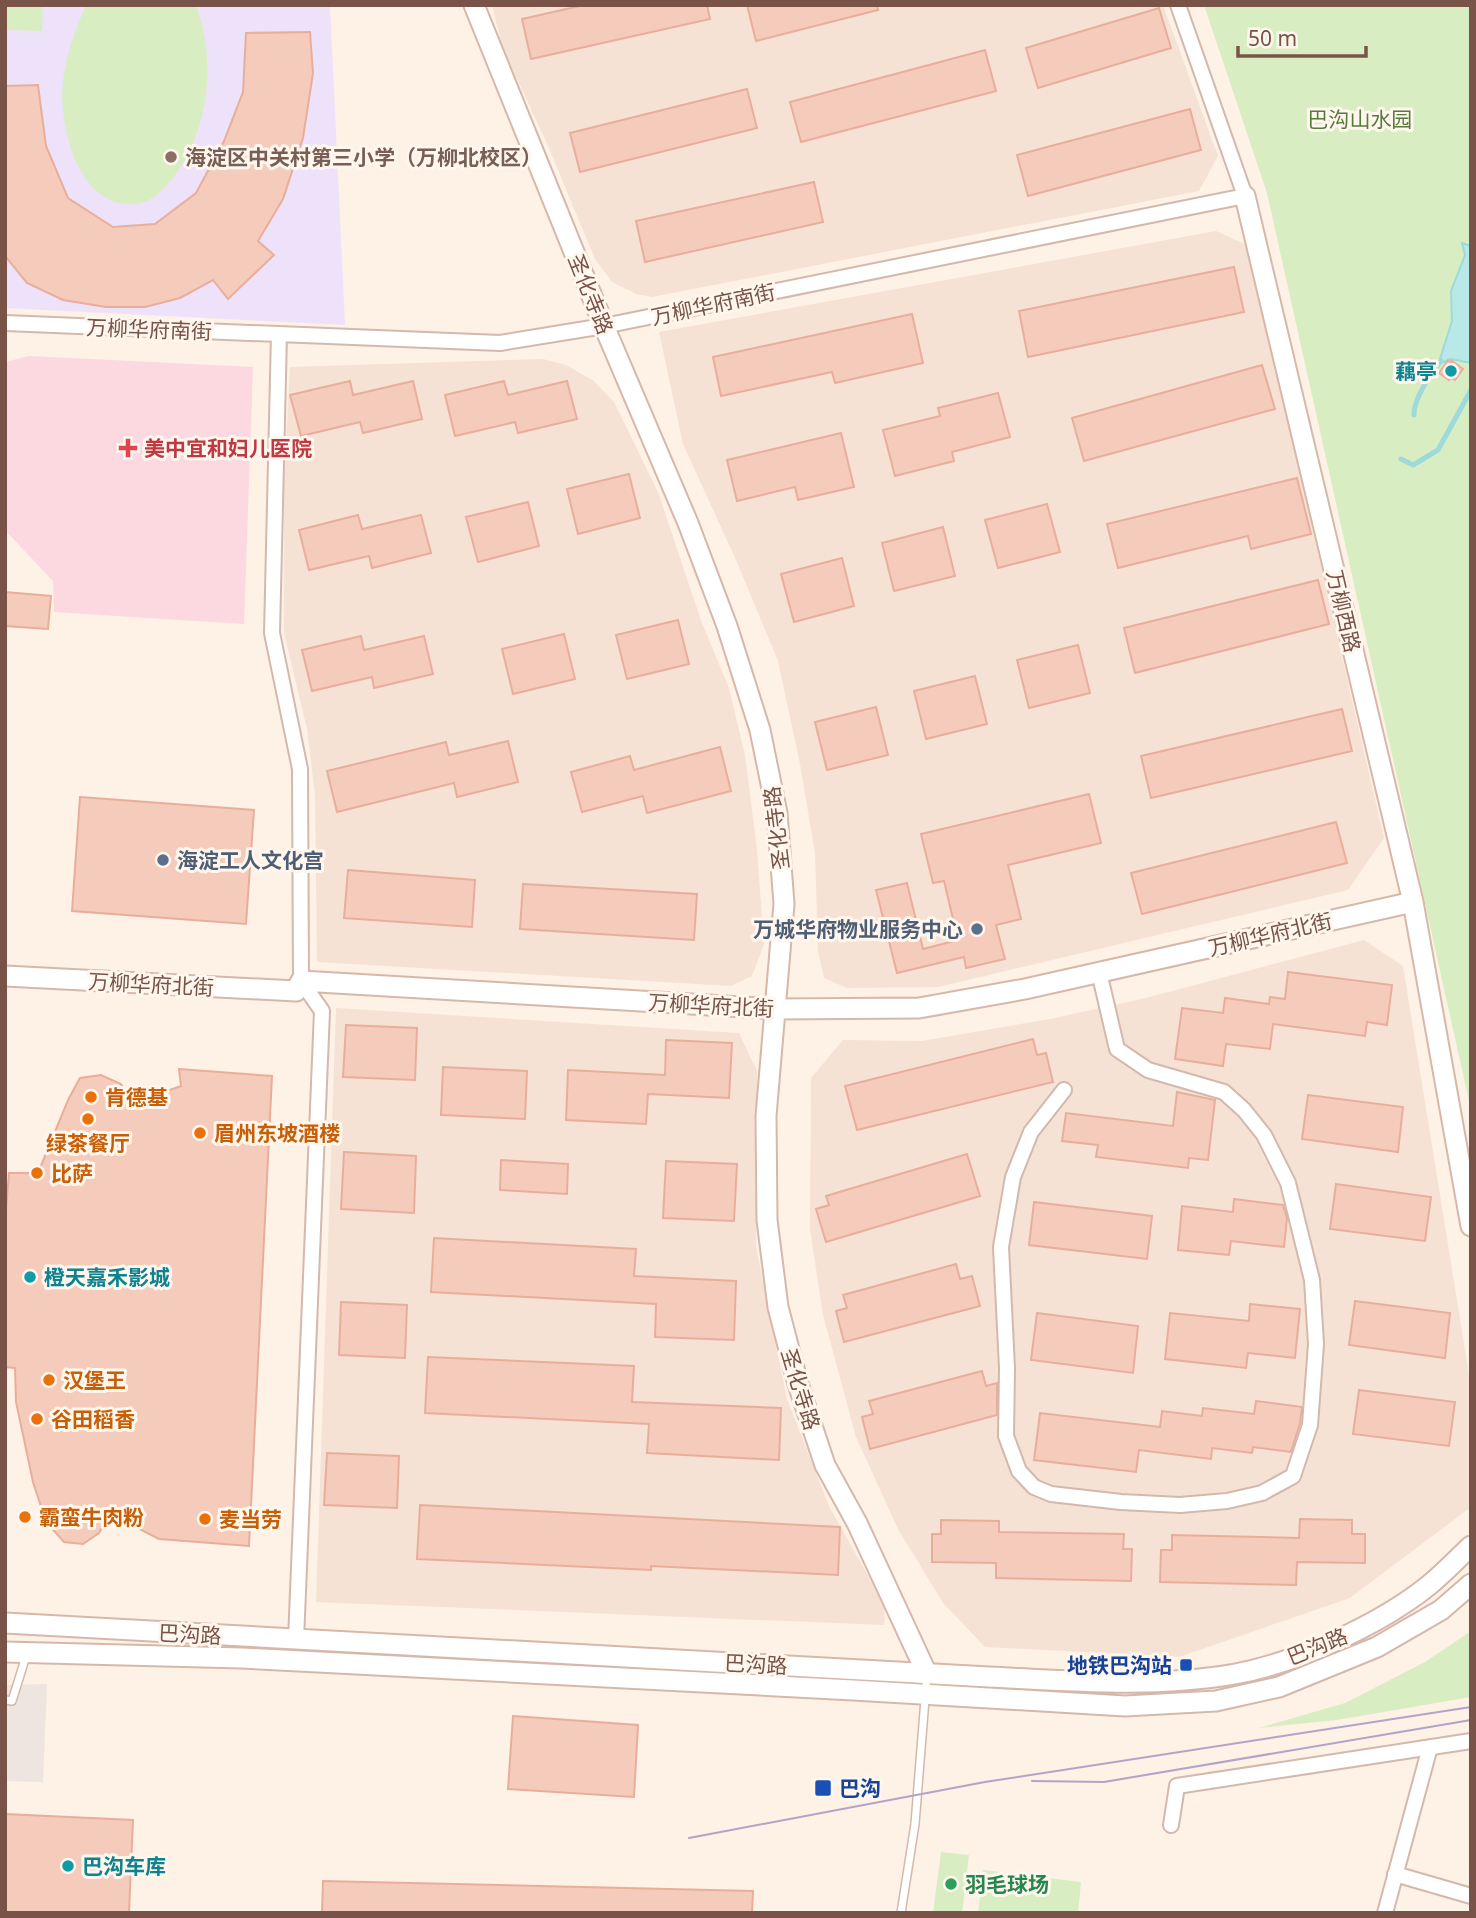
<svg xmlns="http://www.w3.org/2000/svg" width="1476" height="1918" viewBox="0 0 1476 1918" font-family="'Noto Sans','Noto Sans SC',sans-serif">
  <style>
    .residential { fill: #f6e2d4 }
    .industrial { fill: #eee5e0 }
    .education { fill: #eee2fa }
    .medical { fill: #fcd8e1 }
    .green { fill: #d9edc3 }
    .water { fill: #b9e8e9; stroke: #9edadb; stroke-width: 2 }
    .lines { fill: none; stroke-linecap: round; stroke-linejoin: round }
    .stream { stroke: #9edadb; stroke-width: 5 }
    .building { fill: #f5cbbc; stroke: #e9ae9b; stroke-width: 2 }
    .lane-casing { stroke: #d3b9ad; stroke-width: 10 }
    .street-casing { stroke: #d3b9ad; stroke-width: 18 }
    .secondary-casing { stroke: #d6b8aa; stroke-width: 23 }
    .lane { stroke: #fff; stroke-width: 7 }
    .street { stroke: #fff; stroke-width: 14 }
    .secondary { stroke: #fff; stroke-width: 19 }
    .tram { stroke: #b2a3c9; stroke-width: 2 }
    .education-dot { fill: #8d6e63; stroke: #fff6ee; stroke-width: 2.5 }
    .culture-dot { fill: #0f9aa8; stroke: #fff6ee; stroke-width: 2.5 }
    .health-dot { fill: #e0444e; stroke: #fff6ee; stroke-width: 2.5 }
    .service-dot { fill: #5c6f8a; stroke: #fff6ee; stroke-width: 2.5 }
    .food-dot { fill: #e8710a; stroke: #fff6ee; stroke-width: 2.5 }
    .transit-dot { fill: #1a4fb4; stroke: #fff6ee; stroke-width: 2.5 }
    .leisure-dot { fill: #2e9e5b; stroke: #fff6ee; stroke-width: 2.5 }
    .labels { text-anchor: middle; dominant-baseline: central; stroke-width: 6; stroke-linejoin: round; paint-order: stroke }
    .park-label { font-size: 21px; fill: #577a3d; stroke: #fff6ee }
    .education-label { font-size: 21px; font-weight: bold; fill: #785e54; stroke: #fff6ee; text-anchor: start }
    .street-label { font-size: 21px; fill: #795348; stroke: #fff6ee }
    .culture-label { font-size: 21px; font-weight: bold; fill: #0d838f; stroke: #fff6ee; text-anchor: start }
    .health-label { font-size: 21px; font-weight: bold; fill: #be3a42; stroke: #fff6ee; text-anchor: start }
    .service-label { font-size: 21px; font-weight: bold; fill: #4e5e75; stroke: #fff6ee; text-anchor: start }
    .food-label { font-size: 21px; font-weight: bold; fill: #c56008; stroke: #fff6ee; text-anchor: start }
    .transit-label { font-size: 21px; font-weight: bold; fill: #164399; stroke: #fff6ee; text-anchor: end }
    .leisure-label { font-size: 21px; font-weight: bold; fill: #27864d; stroke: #fff6ee; text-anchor: start }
  </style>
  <rect width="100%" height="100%" fill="#fef1e6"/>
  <path class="residential" d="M492,5h671l55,151 -19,35 -547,106 -16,-3 -24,-12 -17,-23 -47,-113 -46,-100z
    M1216,231l31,14 137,593 -36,52 -410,97 -91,1 -23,-10 -6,-27 -3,-98 -15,-89 -22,-103 -42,-101 -53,-116 -24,-112z
    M543,359l23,6 28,16 20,21 44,90 44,131 27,65 16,67 12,95 7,94 -12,32 -21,10 -414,-24 -2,-167 -8,-66 -23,-96v-154l6,-112z
    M1364,940l39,26 68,421v120l-121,91 -171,59 -194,-10 -42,-44 -45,-74 -42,-92 -33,-122 -13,-86 1,-151 32,-38 79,1 128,-22 96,-21z
    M336,1008l403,25 18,38 -1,176 31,152 42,107 56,100 -1,19 -568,-23z"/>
  <path class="industrial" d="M47,1684l-4,98 -38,-1v-96z"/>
  <path class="education" d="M5,5h325l15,320 -340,-17z"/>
  <path class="medical" d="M29,356l224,11 -9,257 -190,-12 -1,-31 -48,-51v-168z"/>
  <path class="green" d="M5,5h38l-1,26 -37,-1z
    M86,5h110c21,56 13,125 -23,173 -9,12 -22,25 -38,26 -57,4 -77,-78 -72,-123 3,-27 12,-51 23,-76z
    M1204,5h267v1105l-204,-917z
    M1471,1631v66l-134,23 -78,8 86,-25 80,-41z
    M941,1852l28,3 -7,58h-29z
    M983,1870l98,12 -3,31h-100z"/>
  <path class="water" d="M1462,243l9,3v117l-20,-4 -7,3 -4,-3 12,-38 -1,-30 14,-36z"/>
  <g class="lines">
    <path class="stream" d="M1414,415c-1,-15 17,-42 27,-54
      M1401,459l12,6 25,-15 33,-60"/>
  </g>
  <path class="building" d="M584,5h123l3,14 -179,40 -9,-40z
    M747,5h130l1,5 -122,31z
    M1159,8l12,40 -133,40 -12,-40z
    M310,32l3,41 -10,65 -20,61 -25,42 16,14 -46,44 -15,-19 -33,18 -35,9h-39l-43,-7 -36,-17 -22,-27v-170l33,-1 8,61 22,52 45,29 42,-3 41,-31 28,-52 19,-49 3,-59z
    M985,50l11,41 -195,51 -11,-40z
    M747,89l10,39 -177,44 -10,-39z
    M1190,109l11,41 -173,46 -11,-41z
    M814,182l9,40 -178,40 -9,-41z
    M1234,267l10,45 -216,45 -9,-46z
    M912,314l11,49 -88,20 -3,-11 -111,24 -8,-39z
    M1448,360l3,3 1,-2 11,8 -8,11 -3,-2 -3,2 -10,-7z
    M1262,365l13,44 -191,52 -12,-43z
    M350,381l3,14 60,-14 9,38 -59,14 -3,-11 -59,14 -11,-41z
    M504,381l4,14 59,-14 10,38 -59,14 -3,-11 -60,14 -10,-41z
    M998,393l12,44 -58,15 2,9 -59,15 -12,-46 57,-14 -2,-8z
    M841,433l13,54 -56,13 -3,-13 -58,14 -10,-41z
    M629,474l11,44 -62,16 -11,-45z
    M1297,478l14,56 -60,15 -3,-13 -130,32 -11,-44z
    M528,502l11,44 -61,16 -12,-45z
    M1047,504l13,48 -62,16 -13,-48z
    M358,515l4,14 59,-14 10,38 -59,15 -3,-12 -60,14 -10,-40z
    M943,527l12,49 -61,15 -12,-48z
    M842,558l12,48 -60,16 -13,-48z
    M1318,580l11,44 -194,49 -11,-45z
    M5,592l46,4 -3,33 -43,-3z
    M678,620l11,44 -62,15 -11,-44z
    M564,634l11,45 -62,15 -11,-45z
    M361,636l3,14 60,-14 9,38 -59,14 -2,-11 -60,14 -10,-41z
    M1078,645l12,48 -61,15 -12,-48z
    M975,676l12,48 -61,15 -12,-48z
    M876,707l12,48 -61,15 -12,-48z
    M1342,709l10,42 -201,47 -10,-42z
    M508,741l10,41 -61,15 -3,-14 -117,29 -10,-41 119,-29 3,13z
    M720,747l11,44 -84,22 -4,-17 -61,16 -11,-40 59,-16 4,14z
    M1089,794l12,49 -93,22 13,54 -25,6 9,34 -39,9 -2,-11 -67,16 -21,-83 31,-7 16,66 35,-9 -14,-59 -11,2 -12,-49z
    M80,797l174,13 -8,114 -174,-13z
    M1336,822l11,41 -205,51 -11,-41z
    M348,870l127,10 -3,47 -128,-9z
    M523,884l174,10 -3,46 -174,-11z
    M1288,972l104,13 -5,40 -20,-3 -2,14 -92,-12 -3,25 -44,-5 -3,22 -48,-7 7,-51 41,5 2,-15 44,6 1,-7 15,2z
    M346,1025l71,3 -2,52 -72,-3z
    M1033,1039l4,16 9,-2 7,29 -196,48 -12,-44z
    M666,1040l66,3 -3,55 -81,-4 -2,30 -80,-4 2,-50 97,5z
    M443,1067l84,4 -2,48 -84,-4z
    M179,1069l93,7 -23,470 -90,-7 -49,-25 -11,19 -16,11 -19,-2 -18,-20 -13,-40 -17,-80 -1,-34 -10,-1v-146l4,-48h29l30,-73 12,-22 21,-3 20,9 12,19 48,-17z
    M1177,1092l38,8 -7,60 -19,-2 -1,10 -92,-11 2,-12 -36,-4 4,-28 107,13z
    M1308,1095l95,12 -5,45 -96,-13z
    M344,1152l72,4 -2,57 -73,-4z
    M967,1154l13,42 -154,46 -10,-33 13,-4 -3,-9z
    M501,1160l67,4 -1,30 -67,-4z
    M666,1161l71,3 -3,57 -71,-3z
    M1336,1184l95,13 -6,44 -95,-12z
    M1234,1199l49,6 4,13 -3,29 -53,-6 -2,14 -51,-5 4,-44 51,6z
    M1034,1202l118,14 -5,43 -118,-14z
    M434,1238l202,11 -2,27 102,5 -2,59 -79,-3 1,-33 -225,-12z
    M956,1264l4,15 12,-3 8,30 -136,36 -8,-31 11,-3 -4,-13z
    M1355,1301l95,12 -5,45 -96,-13z
    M341,1302l66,3 -2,53 -66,-3z
    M1250,1304l50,5 -5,49 -47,-5 -2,15 -81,-9 5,-46 79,8z
    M1037,1313l101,13 -5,47 -102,-13z
    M428,1357l206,9 -2,36 149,6 -2,52 -132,-7 2,-29 -224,-11z
    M982,1371l4,15 11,-3v32l-127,34 -8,-32 11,-3 -4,-13z
    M1359,1390l96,12 -6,44 -96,-12z
    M1256,1401l46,6 -2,16 -9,29 -38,-5 -1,6 -40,-5 -1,11 -72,-9 -3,22 -102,-12 6,-47 120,14 2,-16 40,5 1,-8 51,6z
    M327,1453l72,3 -2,52 -73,-3z
    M420,1505l420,22 -2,48 -187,-9v4l-234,-11z
    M1300,1519l52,1v14h13v29l-68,-1 -1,23 -136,-3 1,-32h11v-15l127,3z
    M941,1520l58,1v11l125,2 -1,15h9l-1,32 -135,-3v-15l-64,-1v-28h9z
    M513,1716l125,9 -4,72 -126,-8z
    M5,1814l128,6 -4,93h-124z
    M323,1881l430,10 -1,22h-430z"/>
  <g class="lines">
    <defs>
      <path id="lane" d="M5,1700l7,1 15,-48
        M901,1913l14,-89 12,-150"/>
      <path id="street" d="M5,323l495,20 104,-17 641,-130 -67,-191
        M279,334l-7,299 28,136 1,212 21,30 -26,629
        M1064,1090l-33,42 -18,45 -12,70 6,121 -1,68 13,35 15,16 17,7 70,8 59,3 47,-4 35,-8 31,-17 17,-51 6,-81 -4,-64 -24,-97 -24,-48 -20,-25 -20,-18 -76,-22 -31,-21 -18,-77
        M1171,1825l6,-39 294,-45
        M1395,1874l76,22
        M1385,1913l45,-166"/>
      <path id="secondary" d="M474,5l130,321 84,197 39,103 33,104 17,83 7,91 -18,212 1,104 11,87 20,77 27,81 32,58 70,151
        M1245,196l168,706 58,324
        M5,976l291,15 5,-10 475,28 143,-1 106,-19 388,-87
        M5,1623l984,54c82,4 165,11 246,-3 61,-11 144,-49 193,-88 15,-12 29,-27 43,-40
        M5,1652l237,6 611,32 272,16 91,-5 63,-14 98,-40 64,-37 30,-26"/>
    </defs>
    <use href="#lane" class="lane-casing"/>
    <use href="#street" class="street-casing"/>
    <use href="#secondary" class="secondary-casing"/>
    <use href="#lane" class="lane"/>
    <use href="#street" class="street"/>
    <use href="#secondary" class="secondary"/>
    <path class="tram" d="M1032,1781l72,1 367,-62
      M689,1838l296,-56 486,-75"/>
  </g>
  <circle class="education-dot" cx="171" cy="157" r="7"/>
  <g class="culture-dot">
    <circle cx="1451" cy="371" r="7"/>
    <circle cx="30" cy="1277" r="7"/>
    <circle cx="68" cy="1866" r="7"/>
  </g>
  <path class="health-dot" d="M124.5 437.5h7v7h7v7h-7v7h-7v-7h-7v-7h7z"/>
  <g class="service-dot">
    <circle cx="163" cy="860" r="7"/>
    <circle cx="977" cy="929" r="7"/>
  </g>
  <g class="food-dot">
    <circle cx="91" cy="1097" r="7"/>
    <circle cx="88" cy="1119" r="7"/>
    <circle cx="200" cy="1133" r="7"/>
    <circle cx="37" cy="1173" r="7"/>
    <circle cx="49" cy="1380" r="7"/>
    <circle cx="37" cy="1419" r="7"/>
    <circle cx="25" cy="1517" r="7"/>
    <circle cx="205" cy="1519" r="7"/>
  </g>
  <g class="transit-dot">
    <rect x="1179" y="1658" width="14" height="14" rx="3.5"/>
    <rect x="814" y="1779" width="18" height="18" rx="3.5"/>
  </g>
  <circle class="leisure-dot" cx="951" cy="1884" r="7"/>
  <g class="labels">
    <g class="park-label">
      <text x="1360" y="119">巴沟山水园</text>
    </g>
    <g class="education-label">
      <text x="185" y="157">海淀区中关村第三小学（万柳北校区）</text>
    </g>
    <g class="street-label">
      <text transform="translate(591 294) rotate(68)">圣化寺路</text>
      <text transform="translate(713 304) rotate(-12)">万柳华府南街</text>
      <text transform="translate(149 329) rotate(2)">万柳华府南街</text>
      <text transform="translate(1344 611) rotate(77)">万柳西路</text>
      <text transform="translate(776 828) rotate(-97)">圣化寺路</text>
      <text transform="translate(1270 934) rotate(-13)">万柳华府北街</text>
      <text transform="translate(151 984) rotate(3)">万柳华府北街</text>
      <text transform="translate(711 1005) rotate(3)">万柳华府北街</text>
      <text transform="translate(801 1389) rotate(73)">圣化寺路</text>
      <text transform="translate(190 1634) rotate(3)">巴沟路</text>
      <text transform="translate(1317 1646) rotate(-22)">巴沟路</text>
      <text transform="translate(756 1664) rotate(3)">巴沟路</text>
    </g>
    <g class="culture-label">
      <text x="1437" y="371" text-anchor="end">藕亭</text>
      <text x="44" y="1277">橙天嘉禾影城</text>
      <text x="82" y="1866">巴沟车库</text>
    </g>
    <g class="health-label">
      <text x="144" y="448">美中宜和妇儿医院</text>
    </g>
    <g class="service-label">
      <text x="177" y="860">海淀工人文化宫</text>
      <text x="963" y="929" text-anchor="end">万城华府物业服务中心</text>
    </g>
    <g class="food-label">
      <text x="105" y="1097">肯德基</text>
      <text x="214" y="1133">眉州东坡酒楼</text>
      <text x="88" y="1143" text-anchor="middle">绿茶餐厅</text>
      <text x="51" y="1173">比萨</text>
      <text x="63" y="1380">汉堡王</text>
      <text x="51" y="1419">谷田稻香</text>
      <text x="39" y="1517">霸蛮牛肉粉</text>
      <text x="219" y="1519">麦当劳</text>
    </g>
    <g class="transit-label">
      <text x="1172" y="1665">地铁巴沟站</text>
      <text x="839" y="1788" text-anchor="start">巴沟</text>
    </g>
    <g class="leisure-label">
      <text x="965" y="1884">羽毛球场</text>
    </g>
  </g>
  <rect width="1476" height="1918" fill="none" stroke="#795348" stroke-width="14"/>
  <path d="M1238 46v10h128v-10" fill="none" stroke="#795348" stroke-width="3.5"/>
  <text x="1248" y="46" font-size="21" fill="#795348" stroke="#fff6ee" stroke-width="5" paint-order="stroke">50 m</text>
</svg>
